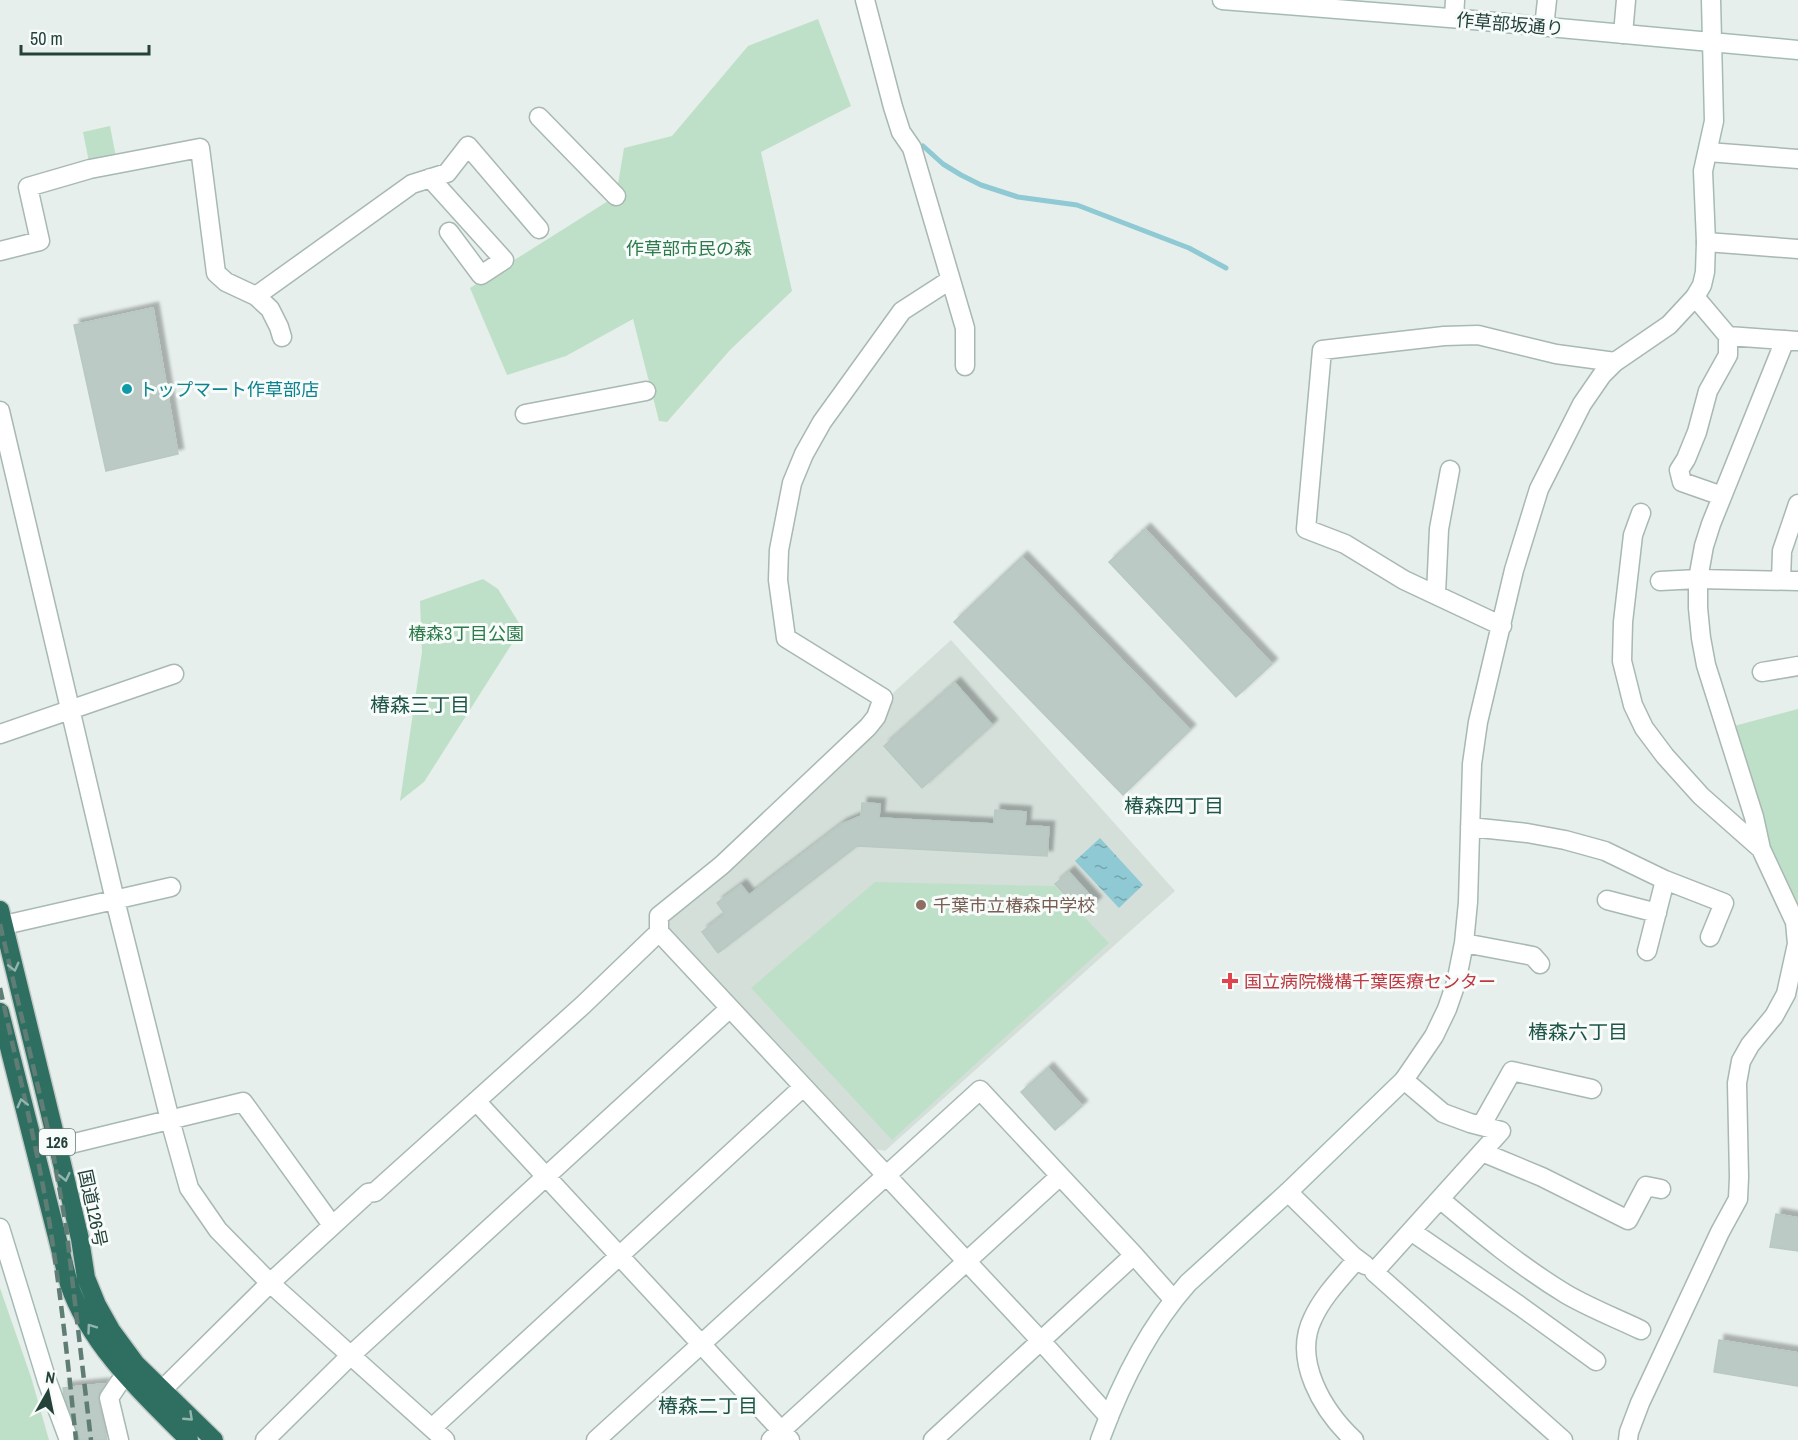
<svg xmlns="http://www.w3.org/2000/svg" width="1798" height="1440" viewBox="0 0 1798 1440" font-family="'Archivo Narrow','Noto Sans JP',sans-serif">
  <style>
    .built { fill: #d4dfda }
    .green { fill: #bfe0c8 }
    .water { fill: url(#water-ripples) }
    .lines { fill: none; stroke-linecap: round; stroke-linejoin: round }
    .stream { stroke: #8ec9d4; stroke-width: 5 }
    .building { fill: #bbcac4; stroke: #b8c9c2; stroke-width: 1.5; filter: url(#shadow) }
    .street-casing { stroke: #a8b8b2; stroke-width: 21 }
    .secondary-casing { stroke: #a4bbb3; stroke-width: 21 }
    .highway-casing { stroke: #c2cac8; stroke-width: 21 }
    .street { stroke: #fff; stroke-width: 18 }
    .secondary { stroke: #fff; stroke-width: 18 }
    .highway { stroke: #2f6f62; stroke-width: 18 }
    .rail { stroke: #5f7d75; stroke-width: 4.5; stroke-dasharray: 12 6; stroke-linecap: butt }
    .oneway { stroke: #93b5ae }
    .culture-dot { fill: #0f9aa8; stroke: #f7fbf9; stroke-width: 2 }
    .education-dot { fill: #8d6e63; stroke: #f7fbf9; stroke-width: 2 }
    .health-dot { fill: #e0444e; stroke: #f7fbf9; stroke-width: 2 }
    .labels { text-anchor: middle; dominant-baseline: central; stroke-width: 6; stroke-linejoin: round; paint-order: stroke }
    .shield { fill: #f7fbf9; stroke: #637a73; stroke-width: 1.5 }
    .shield-label { font-size: 16px; font-weight: bold; fill: #24423a }
    .street-label { font-size: 18px; fill: #24423a; stroke: #f7fbf9 }
    .park-label { font-size: 18px; fill: #2d7a4b; stroke: #f7fbf9 }
    .culture-label { font-size: 18px; fill: #0d838f; stroke: #f7fbf9; text-anchor: start }
    .education-label { font-size: 18px; fill: #785e54; stroke: #f7fbf9; text-anchor: start }
    .health-label { font-size: 18px; fill: #be3a42; stroke: #f7fbf9; text-anchor: start }
    .neighbourhood-label { font-size: 20px; fill: #1f5548; stroke: #f7fbf9 }
  </style>
  <defs>
    <pattern id="water-ripples" width="26" height="14" patternUnits="userSpaceOnUse" patternTransform="scale(1.5)"><rect width="26" height="14" fill="#8ec9d4"/><path d="M2 4q2-2 4 0t4 0M15 11q2-2 4 0t4 0" fill="none" stroke="#74a5ad"/></pattern>
    <filter id="shadow"><feDropShadow dx="5.5" dy="-5.5" stdDeviation="1.5" flood-color="#0004"/></filter>
  </defs>
  <rect width="100%" height="100%" fill="#e6efeb"/>
  <path class="built" d="M951,640l224,251 -290,260 -14,-3 -204,-219 1,-10 210,-196 16,-31z"/>
  <path class="green" d="M818,19l33,87 -90,46 31,139 -62,59 -63,72 -8,-1 -26,-102 -67,37 -59,19 -37,-87 146,-92 8,-48 48,-12 76,-90z
    M110,126l7,36 -27,5 -7,-35z
    M483,579l15,10 24,39 -98,154 -24,19 22,-149 -2,-51z
    M1798,709v197l-25,-50 -39,-130z
    M875,882l180,4 54,57 -217,197 -141,-152z
    M0,1288l31,89 18,63h-49z"/>
  <path class="water" d="M1100,838l43,47 -24,23 -44,-47z"/>
  <g class="lines">
    <path class="stream" d="M923,146l20,18 18,11 20,10 37,12 59,8 112,43 37,20"/>
  </g>
  <path class="building" d="M153,308l25,146 -72,17 -32,-146z
    M1145,529l127,135 -36,33 -127,-135z
    M1022,557l168,173 -67,65 -169,-173z
    M955,683l37,42 -70,63 -38,-42z
    M862,803l18,1 -1,14 115,6 1,-14 31,2 -1,14 24,1 -2,29 -190,-10 -139,107 -16,-21 23,-18 -8,-11 24,-18 8,10 93,-71 19,-8z
    M1069,872l27,30 -13,12 -28,-30z
    M1048,1068l34,38 -27,24 -34,-38z
    M1776,1214l22,4v33l-28,-4z
    M1719,1340l79,13v33l-84,-14z
    M104,1384l-6,12v4l9,40h-27l-16,-45 -1,-7z"/>
  <g class="lines">
    <defs>
      <path id="street" d="M865,0l28,107 8,25 11,16 53,180v38
        M1454,18l1,-18
        M1544,27l3,-27
        M1623,34l3,-34
        M539,117l77,79
        M1708,152l90,7
        M430,178l74,82 -23,15 -32,-43
        M1706,242l92,7
        M0,251l40,-10 -12,-54 62,-18 110,-21 16,125 10,9 30,14 14,13 9,18 3,10
        M950,280l-48,31 -80,111 -18,32 -12,29 -13,67 -1,30 8,58 97,60 -7,19 -8,10 -146,138 -63,51v16l382,409 68,76
        M256,296l156,-112 35,-11 21,-27 71,83
        M1728,336l70,5
        M0,411l115,489 55,220 19,68 29,42 52,53 175,157
        M525,414l121,-23
        M1641,513l-8,22 -10,87 -1,39 11,44 11,23 21,28 36,40 60,53
        M1781,580l1,-29 16,-47
        M1660,581l38,-2 100,2
        M1436,594l3,-65 11,-59
        M1502,626l-98,-46 -59,-36 -39,-15 16,-179 122,-14 34,-1 78,19 59,8
        M1762,672l36,-6
        M0,734l174,-60
        M1470,827l57,6 38,7 40,11 60,29 59,23 -14,34
        M1607,900l50,13
        M0,926l171,-39
        M1464,943l69,13 7,8
        M1647,951l18,-71
        M476,1101l314,339
        M1481,1126l31,-55 80,18
        M58,1147l185,-45 89,123
        M1482,1152l60,25 86,43 18,-34 15,3
        M1288,1192l65,64 12,9
        M1440,1199c40,34 80,67 126,95 24,14 50,24 75,36
        M1411,1231l109,75 76,55
        M161,1391l109,-108 98,-90 7,-1 208,-187 76,-73
        M432,1428l371,-341
        M119,1440l-10,-42 10,-15 16,-18
        M265,1440l85,-84 380,-348
        M596,1440l384,-350 154,165 39,44
        M771,1440l289,-264
        M933,1440l201,-185
        M1354,1440c-31,-29 -62,-80 -41,-122 10,-22 29,-41 44,-59
        M1563,1440l-189,-168 127,-141 -31,-8 -27,-10 -39,-33 30,-44 13,-27 9,-26 8,-40 4,-41 4,-138 6,-42 36,-152 25,-81 43,-85 20,-29 13,-13 54,-37 26,-28 33,39v19l-20,36 -11,41 -11,27 -7,11 3,12 40,14
        M1628,1440l1,-8 11,-29 80,-171 18,-33 1,-22 -2,-94 4,-22 9,-16 24,-29 12,-22 11,-50 -2,-22 -34,-73 -7,-32 -48,-152 -5,-27 -3,-30v-29l6,-33 7,-22 74,-184"/>
      <path id="secondary" d="M1222,0l240,19 336,31
        M1695,297l7,-12 3,-13 1,-30 -3,-71 11,-50 -3,-121
        M0,1228l47,153 22,59
        M1100,1440c20,-55 49,-113 88,-157l100,-91 116,-112"/>
      <path id="highway" d="M0,910l58,237 22,92 6,39 11,27 14,25 25,34 78,76
        M0,1012l69,272c21,62 75,111 120,156"/>
    </defs>
    <use href="#street" class="street-casing"/>
    <use href="#secondary" class="secondary-casing"/>
    <use href="#highway" class="highway-casing"/>
    <use href="#street" class="street"/>
    <use href="#secondary" class="secondary"/>
    <use href="#highway" class="highway"/>
    <path class="rail" d="M0,924l52,223 14,79 25,214
      M0,988c16,73 34,146 47,220 13,77 21,155 29,232"/>
  </g>
  <defs><path id="oneway-chevron" d="M-2-3.5L2.5 0L-2 3.5" fill="none" stroke-width="1.6" stroke-linecap="round" stroke-linejoin="round" transform="scale(1.5)"/></defs>
  <g class="oneway">
    <use href="#oneway-chevron" transform="translate(14 967) rotate(76)"/>
    <use href="#oneway-chevron" transform="translate(22 1103) rotate(-104)"/>
    <use href="#oneway-chevron" transform="translate(65 1177) rotate(77)"/>
    <use href="#oneway-chevron" transform="translate(91 1328) rotate(-126)"/>
    <use href="#oneway-chevron" transform="translate(189 1417) rotate(43)"/>
  </g>
  <circle class="culture-dot" cx="127" cy="389" r="6"/>
  <circle class="education-dot" cx="921" cy="905" r="6"/>
  <path class="health-dot" d="M1227 972h6v6h6v6h-6v6h-6v-6h-6v-6h6z"/>
  <g class="labels">
    <rect class="shield" x="39" y="1129" width="36" height="26" rx="4.5"/>
    <g class="shield-label">
      <text x="57" y="1142">126</text>
    </g>
    <g class="street-label">
      <text transform="translate(1510 24) rotate(5)">作草部坂通り</text>
      <text transform="translate(93 1208) rotate(78)">国道126号</text>
    </g>
    <g class="park-label">
      <text x="689" y="248">作草部市民の森</text>
      <text x="466" y="633">椿森3丁目公園</text>
    </g>
    <g class="culture-label">
      <text x="139" y="389">トップマート作草部店</text>
    </g>
    <g class="education-label">
      <text x="933" y="905">千葉市立椿森中学校</text>
    </g>
    <g class="health-label">
      <text x="1244" y="981">国立病院機構千葉医療センター</text>
    </g>
    <g class="neighbourhood-label">
      <text x="420" y="704">椿森三丁目</text>
      <text x="1174" y="805">椿森四丁目</text>
      <text x="1578" y="1031">椿森六丁目</text>
      <text x="708" y="1405">椿森二丁目</text>
    </g>
  </g>
  <g transform="translate(48 1392) rotate(9)" stroke="#f7fbf9" stroke-width="4.5" paint-order="stroke">
  <path d="M0-4.5L10 22L0 15L-10 22Z" fill="#24423a"/>
  <text y="-9" font-size="16" font-weight="bold" text-anchor="middle" fill="#24423a">N</text>
  </g>
  <path d="M21 45v9h128v-9" fill="none" stroke="#24423a" stroke-width="3"/>
  <text x="30" y="45" font-size="18" fill="#24423a" stroke="#f7fbf9" stroke-width="4.5" paint-order="stroke">50 m</text>
</svg>
